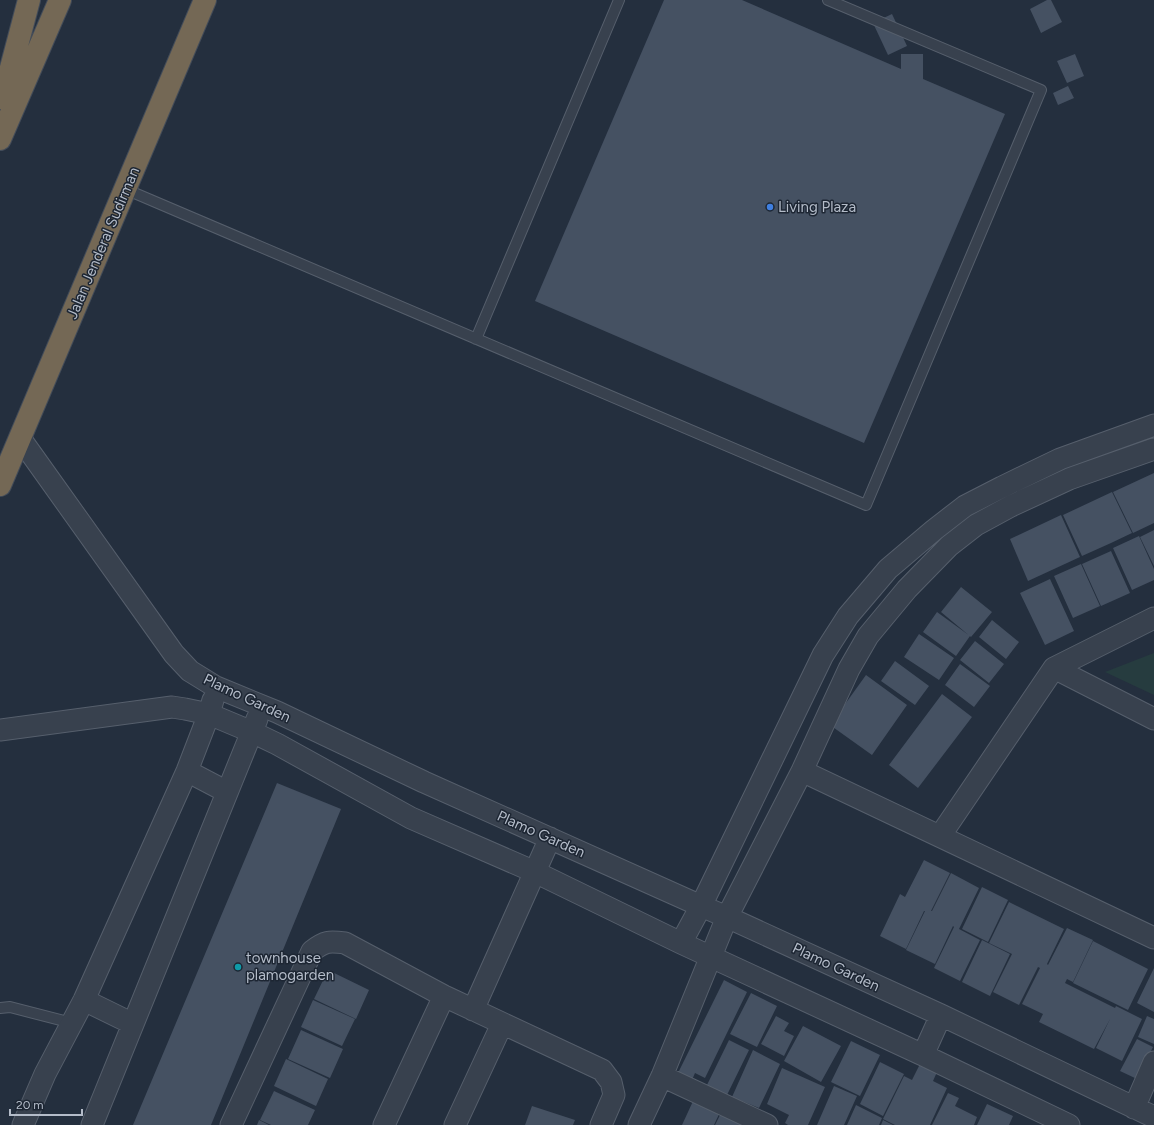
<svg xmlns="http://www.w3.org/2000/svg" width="1154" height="1125" viewBox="0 0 1154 1125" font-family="Figtree,sans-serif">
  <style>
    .green { fill: #263c3f }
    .building { fill: #455162 }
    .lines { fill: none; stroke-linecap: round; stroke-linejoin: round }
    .lane-casing { stroke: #565f6c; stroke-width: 12 }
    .street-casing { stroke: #565f6c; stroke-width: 23 }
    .highway-casing { stroke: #434c59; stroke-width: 24 }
    .lane { stroke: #38414e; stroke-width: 10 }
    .street { stroke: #38414e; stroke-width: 21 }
    .highway { stroke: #746855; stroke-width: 22 }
    .shop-dot { fill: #3f7fe0; stroke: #1d2633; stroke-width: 1.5 }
    .culture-dot { fill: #0f9aa8; stroke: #1d2633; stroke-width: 1.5 }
    .labels { text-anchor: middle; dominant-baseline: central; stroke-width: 3; stroke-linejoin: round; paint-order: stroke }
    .poi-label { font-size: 15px; fill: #b4bcc9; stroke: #1d2633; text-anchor: start }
    .street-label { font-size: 15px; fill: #b4bcc9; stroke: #1d2633 }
  </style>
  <rect width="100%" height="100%" fill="#242f3e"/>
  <path class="green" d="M1154,653v42l-49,-23z"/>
  <path class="building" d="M664,0h78l159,69v-15h22v25l82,35 -141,329 -329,-142z
    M1047,0h4l11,22 -21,11 -11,-24z
    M892,14l15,32 -19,9 -15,-32z
    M1075,54l9,22 -17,7 -10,-22z
    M1068,86l6,12 -16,7 -5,-12z
    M1154,473v50l-21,10 -20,-41z
    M1112,492l20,41 -21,10 -7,-13 7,13 -29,13 -19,-41z
    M1061,515l19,42 -52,24 -18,-42z
    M1154,530v36l-14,-29z
    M1139,536l15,33v11l-22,10 -19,-42z
    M1111,551l19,42 -29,13 -19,-42z
    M1081,564l19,42 -27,12 -19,-42z
    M1050,579l24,52 -29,14 -25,-52z
    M961,587l31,25 -21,25 -30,-25z
    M937,612l33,24 -14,20 -33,-24z
    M992,620l27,22 -13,17 -27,-22z
    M919,634l35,24 -15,22 -35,-23z
    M975,641l29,23 -15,19 -29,-23z
    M895,661l34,25 -14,19 -34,-24z
    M960,664l30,22 -16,21 -29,-22z
    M866,675l41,30 -35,50 -42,-30z
    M942,694l30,23 -54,71 -29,-23z
    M277,783l64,26 -130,316h-78z
    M924,860l26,13 -19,38h1l19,-38 28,15 -20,41 21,11 -20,41 -26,-13 20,-41 -1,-1 -18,38 -29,-14 19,-39h-1l-18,38 -26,-13 20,-42 5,3z
    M982,887l26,13 -20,42 -26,-13z
    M1009,902l55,27 -17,35 1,1 19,-37 26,12 -20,42 -6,-3 -2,4 50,25 1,-2 26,13 -20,42 -26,-13 14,-29 -16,30 -55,-27 4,-8 -21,-10 18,-36 -2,-1 -19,38 -26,-13 19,-38 -23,-11z
    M982,940l28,14 -20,42 -28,-14z
    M1093,941l55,28 -20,41 -55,-27z
    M1154,968v44l-17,-9z
    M328,970l41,20 -13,29 -42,-20z
    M724,980l23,12 -42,86 -10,-5 -3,7 -14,-7z
    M751,993l26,13 -20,41 -27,-13z
    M313,1000l42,19 -13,27 -41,-19z
    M776,1016l13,7 -5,8 10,5 -10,20 -23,-12z
    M1147,1016l7,3v25l-16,-7z
    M803,1026l38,20 -20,36 -37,-21z
    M301,1030l42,19 -13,29 -42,-19z
    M1137,1039l16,8 -16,32 -17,-8z
    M729,1040l20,10 -23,47 -20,-10z
    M851,1041l29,14 -20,41 -29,-14z
    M753,1050l27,14 -21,44 -27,-11z
    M286,1059l42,20 -12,27 -42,-20z
    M880,1062l24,12 -21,42 -23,-12z
    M920,1064l17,8 -4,9 14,7 -17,37h-35l-12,-6 21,-43 8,4z
    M782,1068l43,19 -17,38h-20l-3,-2 4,-8 -22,-11z
    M834,1086l23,10 -13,29h-27z
    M274,1091l41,19 -7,15h-37l-11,-5z
    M948,1093l11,5 -4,8 22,11 -3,8h-42z
    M694,1099l26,13 -6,13h-32z
    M987,1104l26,12 -4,9h-32z
    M856,1105l26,13 -3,7h-32z
    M532,1106l43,14 -2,5h-48z
    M721,1113l24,12h-30z
    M259,1120l10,5h-12z
    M883,1120l10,5h-12z"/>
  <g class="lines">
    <defs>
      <path id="lane" d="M125,189l741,316 175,-415 -213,-90
        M476,339l143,-339
        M0,1008l10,-1 62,16"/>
      <path id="street" d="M20,438l154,216 16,17 26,16 61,25 147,70 277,124 26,11 214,98 213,102
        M1054,668l100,51
        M0,730l172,-23 13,2 24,5 43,18 25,12 134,74 124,54 146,71 242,112 146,70
        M187,771l40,21
        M802,771l352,167
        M940,836l114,-168 100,-50
        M681,943l20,-37 122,-251 25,-39 40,-47 46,-39 31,-24 37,-19 58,-28 94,-34
        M84,1000l49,24
        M473,1010l77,-172
        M923,1055l18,-40
        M662,1076l105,49
        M1134,1108l20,-46
        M23,1125l22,-51 39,-74 103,-229 22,-57 4,-14
        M92,1125l165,-406
        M231,1125l81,-174c13,-10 17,-10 33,-8l99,53 158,74 9,12 3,13 -13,30
        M384,1125l60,-129
        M455,1125l47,-101
        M639,1125l23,-49 65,-159 75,-146 47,-102 19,-33 39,-47 42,-43 27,-21 35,-19 58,-27 85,-30"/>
      <path id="highway" d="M0,98l11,-30 18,-68
        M0,139l60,-139
        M0,485l205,-485"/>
    </defs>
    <use href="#lane" class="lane-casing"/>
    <use href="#street" class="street-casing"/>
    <use href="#highway" class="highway-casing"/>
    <use href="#lane" class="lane"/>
    <use href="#street" class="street"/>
    <use href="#highway" class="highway"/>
  </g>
  <circle class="shop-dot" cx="770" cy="207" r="4"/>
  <circle class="culture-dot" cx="238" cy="967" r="4"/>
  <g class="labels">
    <g class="poi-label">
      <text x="778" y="207">Living Plaza</text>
      <text x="246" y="958">townhouse<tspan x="246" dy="17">plamogarden</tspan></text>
    </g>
    <g class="street-label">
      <text transform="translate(103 243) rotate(-67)">Jalan Jenderal Sudirman</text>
      <text transform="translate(247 698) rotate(25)">Plamo Garden</text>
      <text transform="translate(541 834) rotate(24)">Plamo Garden</text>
      <text transform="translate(836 967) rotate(25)">Plamo Garden</text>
    </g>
  </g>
  <path d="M10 1109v6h72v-6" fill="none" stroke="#b4bcc9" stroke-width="2"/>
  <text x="16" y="1109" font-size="12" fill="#b4bcc9" stroke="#1d2633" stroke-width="3" paint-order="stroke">20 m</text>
</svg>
